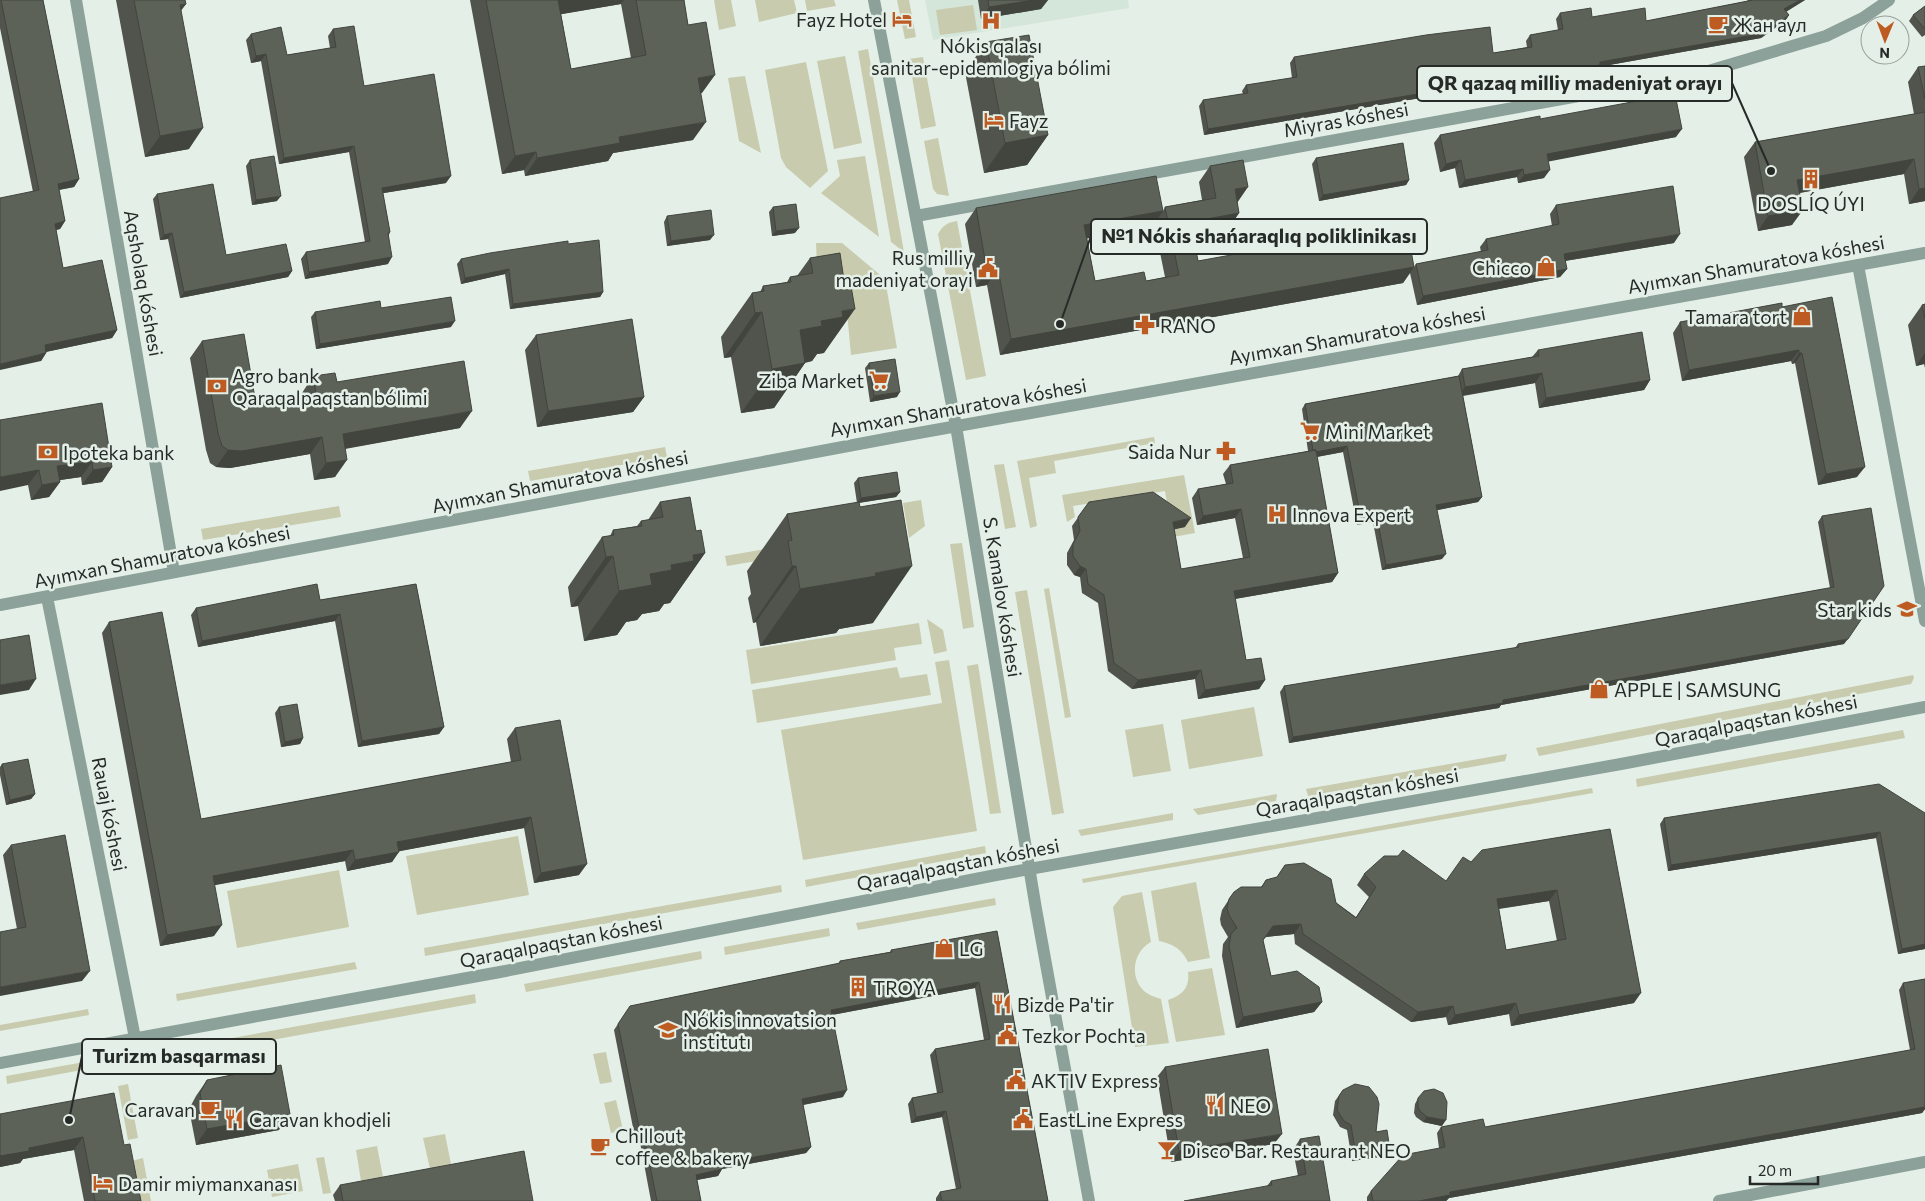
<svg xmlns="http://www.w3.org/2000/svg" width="1925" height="1201" viewBox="0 0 1925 1201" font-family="Commissioner,sans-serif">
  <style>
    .built { fill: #d4e5d9 }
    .green { fill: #c8cbad }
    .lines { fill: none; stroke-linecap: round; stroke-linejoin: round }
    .minor { stroke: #8ba19a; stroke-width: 12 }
    .tertiary { stroke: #8ba19a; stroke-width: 12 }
    .wall { fill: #50544d; fill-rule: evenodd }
    .shaded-wall { fill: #41453e }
    .building { fill: #5d6259; stroke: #41453e; fill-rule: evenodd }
    .labels { text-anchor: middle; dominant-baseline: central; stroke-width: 5; stroke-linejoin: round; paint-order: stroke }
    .poi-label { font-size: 19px; fill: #272b28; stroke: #e4efe7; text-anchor: start }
    .street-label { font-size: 19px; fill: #272b28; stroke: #e4efe7 }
    .leader { fill: none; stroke: #272b28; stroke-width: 2 }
    .callout-dot { fill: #272b28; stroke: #e4efe7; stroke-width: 2 }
    .callout { fill: #e4efe7; stroke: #272b28; stroke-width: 2 }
    .callout-label { font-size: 20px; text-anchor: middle; font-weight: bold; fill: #272b28 }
  </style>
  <rect width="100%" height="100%" fill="#e4efe7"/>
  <path class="built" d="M925,0h203l1,8 -196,32z"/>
  <path class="green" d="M714,0h17l5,26 -17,4z
    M755,0h39l3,13 -38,9z
    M805,0h29l2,6 -29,5z
    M897,0h12l7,37 -11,2z
    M973,5l4,25 -37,5 -4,-25z
    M868,49l36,203 -13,-10 -33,-191z
    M845,56l17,87 -28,6 -17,-88z
    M923,57l13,69 -15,3 -12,-70z
    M806,62l22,109 -18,17 -24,-21 -5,-9 -16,-88z
    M745,76l16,77 -22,-12 -11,-63z
    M938,138l11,58 -12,-2 -4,-5 -9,-48z
    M865,156l14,81 -58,-44 19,-17 -3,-16z
    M957,221l29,155 -20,4 -28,-146c5,-9 9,-11 19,-13z
    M816,243h26l43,36 12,69 -46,7 -5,-53 -29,-37z
    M1154,437l1,6 -101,18 2,12 -27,5 8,48 -7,2 -13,-67z
    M665,447l2,10 -137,24 -2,-10z
    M1004,464l12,63 -11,2 -11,-64z
    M1184,475l11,58 -22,4 -8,-46 -92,15 2,11 -8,5 -5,-27z
    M921,500l4,26 -16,12 -6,-35z
    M339,506l2,11 -138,23 -2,-11z
    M962,543l12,84 -11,2 -13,-85z
    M782,546l10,9 -65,11 -2,-10z
    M1049,588l22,129 -6,1 -21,-129z
    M1027,590l37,223 -12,2 -37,-223z
    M927,619l16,11 4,21 -13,3z
    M919,623l3,21 -28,4 2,12 -145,24 -5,-34z
    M949,660l28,171 -174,29 -22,-130 161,-27 -7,-41z
    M978,664l23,149 -11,1 -23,-148z
    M897,667l3,11 27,-4 4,21 -174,28 -5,-33z
    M1913,675l1,3 -3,6 -372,72 -3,-8z
    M1254,707l9,49 -74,13 -8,-49z
    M1163,724l8,47 -38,6 -8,-47z
    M1903,730l2,8 -268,49 -1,-8z
    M1507,754l-2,7 -197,35 -2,-7z
    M1592,788l1,5 -510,90 -1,-4z
    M1277,794l-1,7 -78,14 -5,-6z
    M1173,813v7l-92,16 -3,-6z
    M518,836l11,59 -112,20 -11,-59z
    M985,846l1,7 -180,34 -1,-7z
    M339,870l10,57 -112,21 -10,-57z
    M1196,882l14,76 -22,4c-6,-13 -15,-18 -29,-21l-8,-50z
    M781,885l1,7 -357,64 -1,-8z
    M1142,892l9,50c-17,9 -22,33 -8,48 5,5 12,7 18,9l8,44 -34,4 -22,-140 9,-11z
    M995,898l1,7 -138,25 -2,-7z
    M829,928l1,8 -105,19 -1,-8z
    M701,951l1,8 -176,33 -2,-8z
    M355,962l2,7 -180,32 -1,-7z
    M1212,968l13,67 -49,7 -8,-42c15,-5 22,-13 20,-28z
    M475,994l1,9 -287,52 -1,-9z
    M88,1009l1,6 -89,16v-6z
    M606,1052l6,30 -12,2 -7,-30z
    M101,1059l2,7 -96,18 -1,-8z
    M128,1084l10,54 -10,2 -10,-54z
    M616,1100l7,30 -12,3 -7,-30z
    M445,1134l6,30 -21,5 -7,-31z
    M377,1146l6,31 -22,4 -5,-31z
    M324,1157l7,36 -8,1 -7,-36z
    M143,1158l8,43h-11l-8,-40z
    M298,1164l5,27 -31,6 -5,-27z"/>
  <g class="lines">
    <path class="minor" d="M76,0l98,572
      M916,216l779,-141 131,-39 37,-18 26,-18
      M1858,265l67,356
      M47,597l88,441
      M0,605l896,-168 1029,-184
      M1719,1201l206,-39"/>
    <path class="tertiary" d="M874,0l82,426 80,483 53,292
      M0,1063l500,-91 496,-97 625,-111 304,-57"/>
  </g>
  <path class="wall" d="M0,0h43l36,179 -5,8 -15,3 6,31 -5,8 -4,1 7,38 54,62 -5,8 -66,14v1l-5,8 -8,-169 -33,-164z
    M116,0h69l1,4 -5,6 8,139 -44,8z
    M470,0h214l4,25 14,68h-1l-8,47 -80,13 -5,8 -83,15 -1,-6 -22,4zM621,4l10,54 -60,11 -10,-55z
    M978,0h70l-7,9 -60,10z
    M1747,0h58l-19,12 3,3 -4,6 -24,17 -163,29 -2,4 -63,10 -1,-3 -97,14 -3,4 -228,39 -5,-29 4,-6 40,-6 -1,-3 4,-6 46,-7 -2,-15 4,-6 199,-4 34,-6 -1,-6 4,-6 28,-5 -2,-11 4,-6 32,4 54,4 102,-20z
    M1925,6v29l-3,2 -13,-16 4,-6z
    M333,29l31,57 82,97 -63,10 7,39 -1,3 -1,29 -83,15 -4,-20 5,-7 59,-10 -16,-90 -70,12 -18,-103 -10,2 -5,-23 5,-6 36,21 43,-7 -2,-12z
    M986,42l62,93 -21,30 -43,8 -19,-101z
    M1925,66v135l-16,3 -5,-30 -61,11 -43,8 -8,32 -34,6 -14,-74 11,-15 159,-28 -6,-32 10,-15z
    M1540,119l136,18 -128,24 -4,17 -26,5 -1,-6 -58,11 -4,-20 -15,4 -6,-29 6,-8z
    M1316,158l93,22 -3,5 -87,16 -7,-37z
    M250,160l27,41 -25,4 -6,-39z
    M1210,166l27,36 2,11 -11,16 -35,7 5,25 200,-26 16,32 2,-3 65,-12 -1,-5 6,-8 66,-13 -2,-12 6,-9 118,38 -109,18 2,8 -7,8 -143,28 -7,-32 -7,10 -403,72 -13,-70 -11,2 -11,-63 11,-16 187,3 2,-4 37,-7 -3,-18zM1154,223l11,54 -19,4h-51l-8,-43 65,-11z
    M157,194l69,61 66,16 -4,6 -108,21 -12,-59 -8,1 -7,-41z
    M773,207l22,26 -23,3 -3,-24z
    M667,216l43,24 -43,6 -3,-24z
    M568,244l35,48 -3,5 -90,12 -5,-35 -44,10 -4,-20 4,-5z
    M840,253l-16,100 -7,1 -5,7 -7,2 -31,45 -33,5 -10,-56 -7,1 -3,-21 31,-44 8,-1 3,-6 24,-4 3,-5 7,-1 13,-18z
    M1925,304v64l-1,-4 -8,2 -8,-41 14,-20z
    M1782,307l75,170 -39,8 -23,-122 -3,1 -1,-3 -109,20 -9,-48 7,-11z
    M381,308l70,19 -135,22 -5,-32 4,-5z
    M536,335l108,62 -11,15 -96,15 -12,-77z
    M202,341l54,63 46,-8v-3l11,-17 24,6 123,46 -115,21 -10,28 -21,3 -4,-26 -80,14 -14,-1 -6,-4 -4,-13 -16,-92z
    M1538,350l112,30 -6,10 -105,18 -4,-25 -72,13 19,101 -4,5 -41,8 5,49 -60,11 -9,-48 -16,3 -14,-73 -26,5 21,116 -6,9 -97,17 11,61 19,20 -6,9 -61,10 -3,-20 -63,10 -24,-18 -10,-68 -16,-10 -2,-16 -6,-2 -7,-10v-12l7,-13 -2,-14 17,-24 96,25 -11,2 7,40 62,-11 -8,-40 -38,7 -5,-27 6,-9 28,-5 -3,-10 7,-9 78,-14 -6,-42 3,-5 153,-28 4,-7 70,-12z
    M869,363l28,34 -27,5 -5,-34z
    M0,420l112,47 -10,15 -20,3 -1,-8 -21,3v2l-11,15 -18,3 -3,-15z
    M858,478l42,14 -4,5 -37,6 14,120 -34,6 -3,4 -76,13 -4,-24 -3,1 -5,-25 3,-4 -4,-23 40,-57 70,-11 -3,-20z
    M660,502l36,29 9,22 -35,50 -6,1 -5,7 -17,3 -5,6 -11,2 -9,13 -33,6 -6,-35 -7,1 -3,-20 34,-50 8,-1 3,-6 24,-4 4,-5 7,-1z
    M1822,516l22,128 -343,61 -2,3 -210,35 -9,-51 4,-6 231,-38 3,-4 312,-56 -12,-66z
    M416,584l28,143 -5,7 -81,13 -23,-126 -137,26 -7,-32 5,-7 124,-8z
    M109,622l92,197 310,-57 -4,-23 8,-11 64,147 -45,8 -10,-55 -125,23 -7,11 -45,9 -2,-10 -131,24v51l-54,10 -58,-313z
    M279,707l24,31 -3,6 -19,3 -6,-34z
    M2,764l33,30 -4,5 -25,6 -6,-30v-8z
    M1925,813v136l-27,5 -22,-116 -208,33 -8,-47 4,-6z
    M1610,829l24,174 -123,23 -2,-12 -61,11 -2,-8 -35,5 -116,-78 -1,-10 -28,3 -3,3 8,36 51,26 -8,10 -78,16 -14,-72 1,-12 5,-7 -7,-12 -1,-6 2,-9 12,-18 27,-5 5,-7 11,-3 8,-12 71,52 13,-20 -12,-12 7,-11 82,7 25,-19zM1549,901l8,40 -51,9 -7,-41z
    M11,845l71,136 -65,-52 -14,-74z
    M997,931l51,270h-112v-3l4,-6 16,-3 -14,-72 -31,6 -3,-19 4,-6 25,-5 -7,-38 5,-6 49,-9 -9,-52 -143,27 11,82 -40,8 8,42 -5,6 -84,16 -4,7 -21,4 4,21h-50l-12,-64 -4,1 -21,-108 16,-24 208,-42 2,-3 50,-9 1,-2z
    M1925,979v130l-3,4 -473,85 -3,3h-79v-4l4,-6 68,-43 -2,-15 4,-6h44l425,-77 -11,-60 4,-7z
    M1165,1067l109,77 -103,18 -14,-85z
    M207,1080l72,50 -83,15 -7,-36 7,-13z
    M1343,1090l33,42 10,24 -34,5 -5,-31 -7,-3 -7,-12 2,-14z
    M1418,1098l24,28 -19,-4 -7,-5 -2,-4 1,-9z
    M0,1114l124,31 17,56h-57l-10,-51 -51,9 -3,4 -20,4z
    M1300,1139l30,62 -63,-15 4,-5 27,-5 -5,-26z
    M340,1185l193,16h-198l-2,-6z"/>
  <path class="shaded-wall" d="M557,0h67l-3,4 -76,13z
    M1034,0h14l-7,9 -60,10 8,-12z
    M1800,0h5l-25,15 4,-6z
    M186,4l-15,20 9,-19z
    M1789,15l-4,6 -24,17 -163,29 -2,4 -63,10 4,-6 63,-13z
    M266,54l-5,7 -10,2 5,-7z
    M1536,73l-4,5 -97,14 -3,4 -228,39 4,-6 227,-42z
    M715,75l-13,18 -17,3 13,-18z
    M706,122l-13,18 -80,13 -5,8 -83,15 12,-18 82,-21z
    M203,128l-14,21 -44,8 15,-21z
    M1682,129l-6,8 -135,26 6,-9z
    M1048,135l-21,30 -43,8 21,-30z
    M354,146l-5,6 -70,12 5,-6z
    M536,152l-12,18 -22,4 13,-18z
    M1914,159l-10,15 -117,21 10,-15z
    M1461,160l-6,8 -15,4 6,-8z
    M1523,169l-6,8 -58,11 6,-8z
    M1550,170l-6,8 -26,5 6,-8z
    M451,176l-5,7 -68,11 4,-6z
    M79,179l-5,8 -22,4 6,-7z
    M1409,180l-3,5 -87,16 4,-6z
    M1248,187l-11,16 -2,-14z
    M1925,188v13l-16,3 10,-15z
    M281,196l-4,5 -25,4 4,-5z
    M1803,210l-11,15 -34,6 10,-15z
    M1163,211l-11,16 -79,14 11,-16z
    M1239,213l-11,16 -48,9 11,-16z
    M65,221l-5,8 -10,2 5,-7z
    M799,228l-4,5 -23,3 4,-5z
    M172,233l-4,6 -8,1 4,-5z
    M1680,234l-6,9 -116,19 6,-8z
    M714,235l-4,5 -43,6 4,-5z
    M392,257l-4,7 -83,15 4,-7z
    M1414,267l-11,16 -403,72 11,-16z
    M509,269l-4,5 -44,10 4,-6z
    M998,269l-11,16 -11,2 11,-16z
    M1567,269l-7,8 -143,28 6,-9z
    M292,271l-4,6 -108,21 4,-6z
    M603,292l-3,5 -90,12 3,-5z
    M855,309l-31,44 -7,1 -5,7 -17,3 10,-1 -31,45 -33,5 59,-83 42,-19z
    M762,312l-31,45 -7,1 31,-45z
    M455,321l-4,6 -135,22 4,-5z
    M117,330l-5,8 -72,15 5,-8z
    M1799,350l-8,11 -109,20 7,-11z
    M46,353l-5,8 -41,9v-6z
    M1799,353h3l-7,10 -3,1z
    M1925,353v10l-1,1 -8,2z
    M1542,373l-7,10 -76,13 6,-9z
    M1650,380l-6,10 -105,18 7,-10z
    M900,392l-3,5 -27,5 4,-6z
    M644,397l-11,15 -96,15 11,-16z
    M472,411l-12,17 -129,23 12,-17z
    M322,437l-12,17 -80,14 -14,-1 12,-17z
    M1347,446l-4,6 -33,6 3,-5z
    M347,460l-12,17 -21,3 12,-17z
    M92,462l-11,15 -35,5 11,-16z
    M112,467l-10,15 -20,3 11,-15z
    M1865,467l-8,10 -39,8 8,-11z
    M39,470l-11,15 -28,6v-14z
    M60,482l-11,15 -18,3 11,-15z
    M900,492l-4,5 -39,6 4,-5z
    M1482,497l-4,5 -45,9 3,-6z
    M1241,509l-6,9 -38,7 6,-9z
    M1377,517l-4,5 -16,3 4,-6z
    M1191,518l-6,9 -18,4 6,-9z
    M705,553l-35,50 -6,1 -5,7 -17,3 -5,6 -11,2 -9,13 -33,6 35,-50 31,-17 43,-19z
    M1446,554l-4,5 -60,11 4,-5z
    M613,556l-35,50 -7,1 35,-50z
    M792,566h4l-40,56 -3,1z
    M912,566l-39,57 -34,6 -3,4 -76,13 40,-57 75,-16z
    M1080,566l6,3 -6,8 -6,-2z
    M1338,573l-6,9 -104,18 6,-9z
    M340,614l-5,7 -137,26 4,-6z
    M1848,639l-4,5 -343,61 -2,3 -210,35 4,-6z
    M1201,670l-6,9 -63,10 6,-9z
    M36,679l-7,11 -29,5v-10z
    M1265,680l-6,9 -61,10 7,-9z
    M444,727l-5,7 -81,13 4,-6z
    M303,738l-3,6 -19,3 4,-5z
    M35,794l-4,5 -25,6 4,-5z
    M531,817l-7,11 -134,25 7,-11z
    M1880,832l-4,6 -208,33 3,-6z
    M353,850l-8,11 -140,26 8,-11z
    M399,852l-7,10 -45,9 8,-11z
    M587,864l-8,11 -45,8 7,-10z
    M1557,890l-8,11 -60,9 8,-11z
    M1301,924l-7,10 -28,3 7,-11z
    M222,925l-8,11 -54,10 7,-11z
    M1925,944v5l-27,5 4,-5z
    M90,971l-8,10 -82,15v-9z
    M979,982l-4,6 -149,28 5,-6z
    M1641,993l-7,10 -123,23 8,-11z
    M1322,1002l-8,10 -78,16 7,-11z
    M1516,1003l-7,11 -61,11 7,-10z
    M1453,1006l-7,11 -35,5 7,-10z
    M847,1090l-4,7 -46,9 5,-7z
    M1925,1107v2l-3,4 -473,85 -3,3h-27l31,-9z
    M946,1111l-4,6 -31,6 5,-6z
    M290,1114l-11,16 -83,15 11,-16z
    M1427,1117l19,3 -4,6 -19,-4z
    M643,1131l-4,6 -4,1 5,-6z
    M1282,1134l-8,10 -103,18 8,-11z
    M83,1137l-9,13 -51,9 -3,4 -20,4v-11l29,-8z
    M811,1147l-5,6 -89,17 4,-7z
    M1390,1150l-4,6 -34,5 4,-5z
    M722,1169l-4,7 -27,5 5,-6z"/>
  <path class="building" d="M1,0h42l36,179 -21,5 7,37 -10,3 8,44 39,-8 15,70 -72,15 1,8 -46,11v-166l39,-8z
    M134,0h51l1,4 -6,1 23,123 -43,8z
    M486,0h72l13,69 75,-14 -10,-55h48l4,25 18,-3 9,53 -17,3 8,44 -87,15 1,6 -83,15 -1,-6 -21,4z
    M988,0h46l-45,7z
    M1753,0h47l-16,9 5,6 -24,18 -165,29v3l-63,10 -1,-2 -101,14 1,4 -228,38 -5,-29 45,-7 -2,-8 51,-8 -3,-20 132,-22 64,-8 3,26 39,-6 -2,-12 33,-6 -3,-16 31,-5 1,9 53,-9 1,13z
    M1925,6v23l-12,-14z
    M354,26l10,60 70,-12 17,102 -69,12 8,44 -2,1 4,24 -83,15 -3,-20 64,-11 -16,-95 -70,12 -18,-104 -10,2 -5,-22 30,-7 6,28 49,-8 -3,-18z
    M1029,35l19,100 -43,8 -19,-101z
    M1925,66v33l-7,-32z
    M1675,94l7,35 -135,25 3,16 -26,5 -1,-6 -58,11 -4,-20 -15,4 -6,-29 100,-19v3z
    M1925,112v76l-6,1 -5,-30 -60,11 -57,10 6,30 -35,6 -13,-74z
    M1403,143l6,37 -86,15 -7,-37z
    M274,156l7,40 -25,4 -6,-40z
    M1243,160l5,27 -13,2 4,24 -48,9 7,39 198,-36 2,10 10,-1 6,33 -403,72 -13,-70 -11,2 -11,-63 180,-32 7,35 -79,14 11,56 49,-9 2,9 33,-6 -14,-68 51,-9 -6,-32z
    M213,184l13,71 60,-11 6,27 -108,21 -12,-59 -8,2 -7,-41z
    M1673,186l7,48 -116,20 3,15 -144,27 -7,-32 72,-14 -2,-11 73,-15 -3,-19z
    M796,204l3,24 -23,3 -3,-24z
    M711,210l3,25 -43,6 -4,-25z
    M599,240l4,52 -90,12 -4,-35 -44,9 -4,-19 29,-6 78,-12v3z
    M840,253l5,34 6,-1 4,23 -13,2 1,6 -22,4 1,5 -22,4 5,33 -33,6 -10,-57 -7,1 -3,-20 12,-2 -1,-5 28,-4 -1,-5 23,-4 -3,-15z
    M451,297l4,24 -135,23 -5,-32 65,-11 1,7z
    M1832,297l33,170 -39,7 -24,-121h-3v-3l-110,20 -9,-48 102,-19v4z
    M1925,304v15l-3,-14z
    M632,319l12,78 -96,14 -12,-76z
    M1642,332l8,48 -104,18 -4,-25 -77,14 -3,-18 77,-13 -1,-6z
    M244,334l12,70 60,-11 -3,-17 22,-3 2,9 127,-21 8,50 -129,23 4,26 -21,3 -4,-26 -80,14 -14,-1 -6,-4 -4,-13 -16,-92z
    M895,359l5,33 -26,4 -5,-33z
    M1459,376l23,121 -46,8 10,49 -60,11 -9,-48 -16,2 -14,-73 -31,6v-2h-3l-8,-46z
    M102,403l10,64 -19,3 -1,-8 -35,4 3,16 -18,3 -3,-15 -39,7v-57z
    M1316,450l22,123 -104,18 12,69 15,-2 4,22 -60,10 -4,-20 -63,10 -24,-17 -10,-68 -16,-11 -2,-15 -6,-3 -7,-10v-12l7,-13 -2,-14 11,-15 64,-10 38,26 -18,4 8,47 69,-12 -9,-48 -38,7 -5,-27 35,-6 -3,-18z
    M897,472l3,20 -39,6 -3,-20z
    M690,497l6,34 5,-1 4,23 -12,2 1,6 -23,4 1,5 -22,4 2,11 -33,6 -6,-35 -7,1 -4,-20 12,-2 -1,-5 29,-4 -1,-5 22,-4 -3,-15z
    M901,500l11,66 -37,7 1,3 -76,13 -4,-23h-4l-4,-25 4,-1 -5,-26 72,-12 1,5z
    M1871,508l13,78 -36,53 -345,61v3l-210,34 -9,-51 235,-39 -1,-3 316,-57 -12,-71z
    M317,584l3,16 96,-16 28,143 -82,14 -22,-127 -138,27 -6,-33z
    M162,612l39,207 320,-59 -6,-32 45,-8 27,144 -46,9 -10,-56 -134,25 2,10 -44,8 -2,-10 -140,26 9,49 -55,10 -58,-313z
    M29,635l7,44 -36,6v-45z
    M297,704l6,34 -18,4 -6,-35z
    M28,759l7,35 -25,6 -8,-36z
    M1879,784l46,29v131l-23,5 -22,-117 -209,33 -7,-47z
    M1610,829l31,164 -122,22 -3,-12 -61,12 -2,-9 -35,6 -115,-78 -2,-10 -28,2 -10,14 8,36 26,-5 22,16 3,15 -79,15 -14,-71 2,-12 6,-6 -8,-13 -2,-7 2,-9 5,-7 7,-5h21l4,-7 11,-3 8,-12 19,-2 27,16 5,24 20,15 20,-31 -12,-13 20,-18h14l5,-6 43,31 17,-24 8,5 11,-12zM1557,890l9,49 -60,11 -9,-51z
    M65,835l25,136 -90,16v-55l26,-5 -15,-82z
    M997,931l51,270h-106l-2,-9 21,-4 -15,-77 -30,6 -4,-19 31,-6 -8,-43 55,-10 -11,-57 -148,28 16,80 -45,9 9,48 -90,16 1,6 -26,6 5,26h-44l-14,-70 -3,1 -22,-108 12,-18 210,-43v-2l52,-9 -1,-2z
    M1925,979v128l-475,85v3l-31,6h-46l-2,-10 32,-36 42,-8 -4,-20 42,-8 2,8 430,-78 -12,-66z
    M1268,1049l14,85 -103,17 -14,-84z
    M281,1065l9,49 -83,15 -7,-36 7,-13z
    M1355,1084l14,3 8,10 2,7 -3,28 11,-2 3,20 -34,6 -5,-31 -7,-4 -7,-11 2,-14 4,-6z
    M1434,1089l9,4 4,9 -1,18 -19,-3 -7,-6 -2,-4v-9l6,-7z
    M114,1093l10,52 6,-1 11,57h-46l-12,-64 -54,11v3l-29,5v-42z
    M1319,1136l11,65h-146l88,-16 -1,-4 35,-7 -6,-35z
    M524,1151l9,50h-190l-3,-16z"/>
  <defs>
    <symbol id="hotel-bare" viewBox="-9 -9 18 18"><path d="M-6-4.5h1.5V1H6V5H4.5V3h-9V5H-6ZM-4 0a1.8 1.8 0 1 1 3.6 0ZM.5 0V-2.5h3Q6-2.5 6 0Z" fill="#be5b23" stroke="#e4efe7" stroke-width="2.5" paint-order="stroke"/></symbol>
    <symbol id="hospital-bare" viewBox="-9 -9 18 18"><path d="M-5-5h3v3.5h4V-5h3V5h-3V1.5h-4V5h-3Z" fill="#be5b23" stroke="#e4efe7" stroke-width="2.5" paint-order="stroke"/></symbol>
    <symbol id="cafe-bare" viewBox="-9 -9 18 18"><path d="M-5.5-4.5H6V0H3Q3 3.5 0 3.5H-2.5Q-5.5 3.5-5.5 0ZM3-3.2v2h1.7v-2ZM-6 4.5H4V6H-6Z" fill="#be5b23" stroke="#e4efe7" stroke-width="2.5" paint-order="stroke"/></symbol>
    <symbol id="building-bare" viewBox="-9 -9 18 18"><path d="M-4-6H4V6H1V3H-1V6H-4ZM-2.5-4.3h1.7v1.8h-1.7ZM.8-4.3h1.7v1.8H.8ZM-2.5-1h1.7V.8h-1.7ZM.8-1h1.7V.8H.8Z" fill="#be5b23" stroke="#e4efe7" stroke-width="2.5" paint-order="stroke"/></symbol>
    <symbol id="shop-bare" viewBox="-9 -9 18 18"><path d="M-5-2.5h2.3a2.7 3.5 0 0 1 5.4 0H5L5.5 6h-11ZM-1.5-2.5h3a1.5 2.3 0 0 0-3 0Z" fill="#be5b23" stroke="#e4efe7" stroke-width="2.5" paint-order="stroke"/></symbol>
    <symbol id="civic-bare" viewBox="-9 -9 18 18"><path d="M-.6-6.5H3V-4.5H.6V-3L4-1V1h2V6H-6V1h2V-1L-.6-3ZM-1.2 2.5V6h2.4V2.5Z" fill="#be5b23" stroke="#e4efe7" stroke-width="2.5" paint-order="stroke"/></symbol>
    <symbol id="pharmacy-bare" viewBox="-9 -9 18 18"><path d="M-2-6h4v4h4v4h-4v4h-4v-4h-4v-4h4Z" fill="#be5b23" stroke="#e4efe7" stroke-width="2.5" paint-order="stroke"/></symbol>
    <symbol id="supermarket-bare" viewBox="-9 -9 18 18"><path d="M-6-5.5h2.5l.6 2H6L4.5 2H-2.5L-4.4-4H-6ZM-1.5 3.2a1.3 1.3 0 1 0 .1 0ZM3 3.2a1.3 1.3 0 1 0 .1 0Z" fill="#be5b23" stroke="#e4efe7" stroke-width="2.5" paint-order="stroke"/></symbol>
    <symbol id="bank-bare" viewBox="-9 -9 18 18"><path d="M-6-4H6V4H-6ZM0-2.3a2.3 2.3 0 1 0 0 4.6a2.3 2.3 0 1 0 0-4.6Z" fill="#be5b23" stroke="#e4efe7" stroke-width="2.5" paint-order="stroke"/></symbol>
    <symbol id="school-bare" viewBox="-9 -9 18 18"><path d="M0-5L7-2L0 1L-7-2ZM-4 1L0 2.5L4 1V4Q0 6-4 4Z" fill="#be5b23" stroke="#e4efe7" stroke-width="2.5" paint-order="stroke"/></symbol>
    <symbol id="restaurant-bare" viewBox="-9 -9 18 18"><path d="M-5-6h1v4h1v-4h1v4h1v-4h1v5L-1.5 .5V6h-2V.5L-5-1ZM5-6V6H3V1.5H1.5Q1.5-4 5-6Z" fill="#be5b23" stroke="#e4efe7" stroke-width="2.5" paint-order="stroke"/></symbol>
    <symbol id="university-bare" viewBox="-9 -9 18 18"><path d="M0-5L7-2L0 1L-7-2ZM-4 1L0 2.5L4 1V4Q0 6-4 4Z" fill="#be5b23" stroke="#e4efe7" stroke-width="2.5" paint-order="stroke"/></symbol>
    <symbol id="bar-bare" viewBox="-9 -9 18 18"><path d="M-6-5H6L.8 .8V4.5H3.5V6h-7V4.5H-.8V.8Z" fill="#be5b23" stroke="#e4efe7" stroke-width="2.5" paint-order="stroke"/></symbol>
  </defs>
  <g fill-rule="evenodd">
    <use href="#hotel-bare" x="888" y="5" width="28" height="28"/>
    <use href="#hospital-bare" x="977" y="7" width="28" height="28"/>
    <use href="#cafe-bare" x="1704" y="10" width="28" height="28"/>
    <use href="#hotel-bare" x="980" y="106" width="28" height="28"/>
    <use href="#building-bare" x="1797" y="165" width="28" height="28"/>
    <use href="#shop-bare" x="1532" y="253" width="28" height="28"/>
    <use href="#civic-bare" x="974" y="254" width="28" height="28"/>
    <use href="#shop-bare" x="1788" y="302" width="28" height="28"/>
    <use href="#pharmacy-bare" x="1131" y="311" width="28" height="28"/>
    <use href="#supermarket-bare" x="865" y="366" width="28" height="28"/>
    <use href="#bank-bare" x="203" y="372" width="28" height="28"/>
    <use href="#supermarket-bare" x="1296" y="417" width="28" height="28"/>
    <use href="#pharmacy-bare" x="1212" y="437" width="28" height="28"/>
    <use href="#bank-bare" x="34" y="438" width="28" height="28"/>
    <use href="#hospital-bare" x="1263" y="500" width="28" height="28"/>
    <use href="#school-bare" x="1893" y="595" width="28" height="28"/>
    <use href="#shop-bare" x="1585" y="675" width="28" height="28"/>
    <use href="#shop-bare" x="930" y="934" width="28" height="28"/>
    <use href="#building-bare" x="844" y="973" width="28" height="28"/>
    <use href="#restaurant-bare" x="988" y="990" width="28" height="28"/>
    <use href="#university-bare" x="654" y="1016" width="28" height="28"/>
    <use href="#civic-bare" x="993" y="1021" width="28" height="28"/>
    <use href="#civic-bare" x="1002" y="1066" width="28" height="28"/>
    <use href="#restaurant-bare" x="1201" y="1091" width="28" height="28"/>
    <use href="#cafe-bare" x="196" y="1095" width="28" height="28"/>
    <use href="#restaurant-bare" x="220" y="1105" width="28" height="28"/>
    <use href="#civic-bare" x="1009" y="1105" width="28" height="28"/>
    <use href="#cafe-bare" x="586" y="1132" width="28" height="28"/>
    <use href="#bar-bare" x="1153" y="1136" width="28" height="28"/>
    <use href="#hotel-bare" x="89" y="1169" width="28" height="28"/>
  </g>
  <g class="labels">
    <g class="poi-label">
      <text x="887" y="19" text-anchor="end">Fayz Hotel</text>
      <text x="1733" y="24">Жан аул</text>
      <text x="991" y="45" text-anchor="middle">Nókis qalası<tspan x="991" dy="22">sanitar-epidemlogiya bólimi</tspan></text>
      <text x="1009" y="120">Fayz</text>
      <text x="1811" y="203" text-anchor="middle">DOSLÍQ ÚYI</text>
      <text x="973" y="257" text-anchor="end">Rus milliy<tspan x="973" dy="22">madeniyat orayi</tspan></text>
      <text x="1531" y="267" text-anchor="end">Chicco</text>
      <text x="1787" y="316" text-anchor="end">Tamara tort</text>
      <text x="1160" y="325">RANO</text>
      <text x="232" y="375">Agro bank<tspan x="232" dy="22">Qaraqalpaqstan bólimi</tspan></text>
      <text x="864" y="380" text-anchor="end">Ziba Market</text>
      <text x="1325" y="431">Mini Market</text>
      <text x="1211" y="451" text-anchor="end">Saida Nur</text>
      <text x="63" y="452">Ipoteka bank</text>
      <text x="1292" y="514">Innova Expert</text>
      <text x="1892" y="609" text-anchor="end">Star kids</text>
      <text x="1614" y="689">APPLE | SAMSUNG</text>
      <text x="959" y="948">LG</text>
      <text x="873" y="987">TROYA</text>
      <text x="1017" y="1004">Bizde Pa'tir</text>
      <text x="683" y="1019">Nókis innovatsion<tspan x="683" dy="22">institutı</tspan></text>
      <text x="1022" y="1035">Tezkor Pochta</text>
      <text x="1031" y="1080">AKTIV Express</text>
      <text x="1230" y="1105">NEO</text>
      <text x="195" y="1109" text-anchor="end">Caravan</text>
      <text x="249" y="1119">Caravan khodjeli</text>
      <text x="1038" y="1119">EastLine Express</text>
      <text x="615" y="1135">Chillout<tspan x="615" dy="22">coffee &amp; bakery</tspan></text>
      <text x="1182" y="1150">Disco Bar. Restaurant NEO</text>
      <text x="118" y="1183">Damir miymanxanası</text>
    </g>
    <g class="street-label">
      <text transform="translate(1346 119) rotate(-10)">Miyras kóshesi</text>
      <text transform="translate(1756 264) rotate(-10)">Ayımxan Shamuratova kóshesi</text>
      <text transform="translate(144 283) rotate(80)">Aqsholaq kóshesi</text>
      <text transform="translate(1357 335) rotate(-10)">Ayımxan Shamuratova kóshesi</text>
      <text transform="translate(958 407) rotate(-10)">Ayımxan Shamuratova kóshesi</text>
      <text transform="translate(560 481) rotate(-11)">Ayımxan Shamuratova kóshesi</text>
      <text transform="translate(162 556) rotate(-11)">Ayımxan Shamuratova kóshesi</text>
      <text transform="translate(1003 597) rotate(81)">S. Kamalov kóshesi</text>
      <text transform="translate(1756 720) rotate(-11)">Qaraqalpaqstan kóshesi</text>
      <text transform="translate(1357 792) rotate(-10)">Qaraqalpaqstan kóshesi</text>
      <text transform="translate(110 814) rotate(79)">Rauaj kóshesi</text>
      <text transform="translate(958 864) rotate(-11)">Qaraqalpaqstan kóshesi</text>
      <text transform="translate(561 941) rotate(-11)">Qaraqalpaqstan kóshesi</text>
    </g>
  </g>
  <path class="leader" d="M1771 171L1732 83M1060 324L1091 236M69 1120L82 1056"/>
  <g class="callout-dot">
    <circle cx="1771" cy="171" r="5"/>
    <circle cx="1060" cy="324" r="5"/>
    <circle cx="69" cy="1120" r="5"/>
  </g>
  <g class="callout">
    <rect x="1417" y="66" width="315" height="35" rx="5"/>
    <rect x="1091" y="219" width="336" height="35" rx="5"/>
    <rect x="82" y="1039" width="194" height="35" rx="5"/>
  </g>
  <g class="callout-label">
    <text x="1575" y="90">QR qazaq milliy madeniyat orayı</text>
    <text x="1259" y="243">№1 Nókis shańaraqlıq poliklinikası</text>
    <text x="179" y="1063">Turizm basqarması</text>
  </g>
  <g transform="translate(1885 40) rotate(181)"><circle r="24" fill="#e4efe7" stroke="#98a19b"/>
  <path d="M0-4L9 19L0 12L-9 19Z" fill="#be5b23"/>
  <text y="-8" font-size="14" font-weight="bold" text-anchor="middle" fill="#272b28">N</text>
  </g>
  <path d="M1750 1176v8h68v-8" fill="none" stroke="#272b28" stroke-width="2.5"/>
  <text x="1758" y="1176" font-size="15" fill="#272b28" stroke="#e4efe7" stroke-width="4" paint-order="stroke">20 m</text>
</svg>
